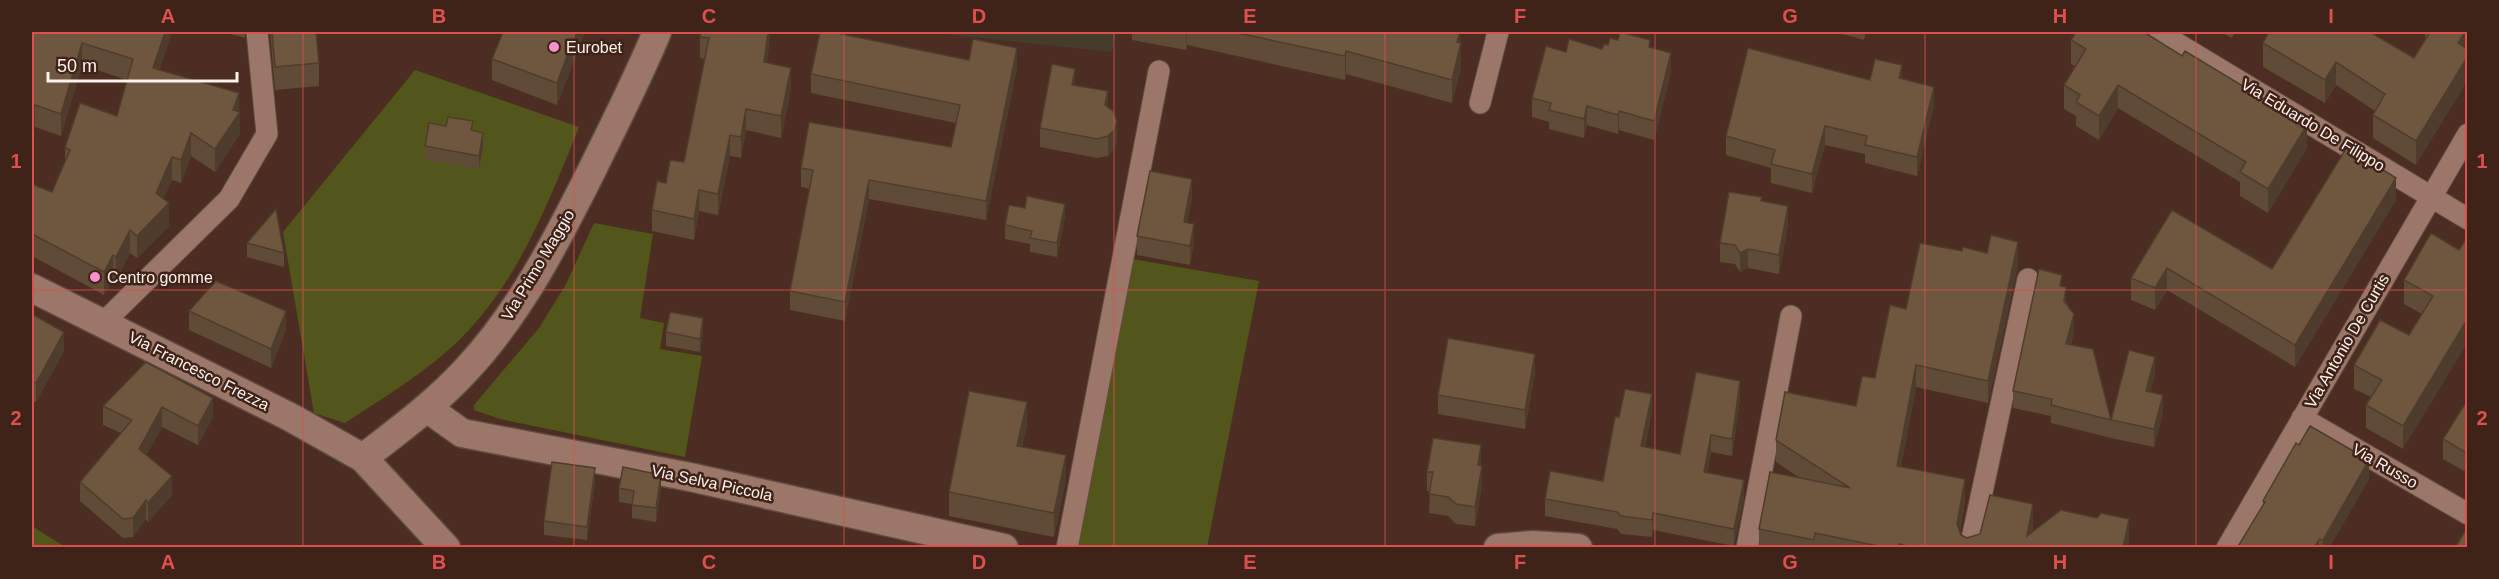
<svg xmlns="http://www.w3.org/2000/svg" width="2499" height="579" viewBox="0 0 2499 579" font-family="Helvetica,sans-serif">
  <style>
    .commercial { fill: #463c2c }
    .green { fill: #53561a }
    .lines { fill: none; stroke-linecap: round; stroke-linejoin: round }
    .street-casing { stroke: #614a40; stroke-width: 23 }
    .secondary-casing { stroke: #614a40; stroke-width: 31 }
    .street { stroke: #9a7769; stroke-width: 21 }
    .secondary { stroke: #9a7769; stroke-width: 28 }
    .wall { fill: #5f4b36 }
    .shaded-wall { fill: #4e3d2c }
    .building { fill: #6f573f; stroke: #4e3d2c; stroke-width: 1.5 }
    .grid { fill: none; stroke: #de504f; stroke-width: 1.5; stroke-opacity: 0.55 }
    .poi-dot { fill: #f890cb; stroke: #402318; stroke-width: 2 }
    .labels { text-anchor: middle; dominant-baseline: central; stroke-width: 5; stroke-linejoin: round; paint-order: stroke }
    .poi-label { font-size: 16px; fill: #fef2ed; stroke: #402318; text-anchor: start }
    .street-label { font-size: 16px; fill: #fef2ed; stroke: #402318 }
    .neatline { fill: none; stroke: #de504f; stroke-width: 2 }
    .grid-label { font-size: 20px; text-anchor: middle; font-weight: bold; fill: #de504f }
  </style>
  <rect width="100%" height="100%" fill="#4b2d22"/>
  <path class="commercial" d="M925,32h191l-4,20z"/>
  <path class="green" d="M415,70l164,57c-28,70 -58,147 -110,203 -34,37 -83,66 -124,93l-31,-10 -31,-181z
    M594,223l59,11 -13,84 24,5 -4,26 42,7 -17,101 -185,-38 -26,-9v-5l65,-77 27,-44z
    M1133,259l126,22 -52,266 -132,-1z
    M32,526l33,21h-33z"/>
  <g class="lines">
    <defs>
      <path id="street" d="M2158,32l310,187
        M1480,103l18,-71
        M103,323l126,-124 38,-65 -10,-102
        M2302,418l166,96
        M1067,548l92,-477
        M1747,548l44,-232
        M1970,548l58,-269
        M2227,548l241,-414"/>
      <path id="secondary" d="M32,288l258,129 73,41 83,90
        M427,408l35,25 228,44 314,71
        M363,458c36,-28 73,-55 104,-89 54,-58 91,-131 126,-201 22,-45 45,-90 64,-136
        M1498,548l35,-3 45,3"/>
    </defs>
    <use href="#street" class="street-casing"/>
    <use href="#secondary" class="secondary-casing"/>
    <use href="#street" class="street"/>
    <use href="#secondary" class="secondary"/>
  </g>
  <path class="wall" d="M32,32h140l-13,38 80,41 1,23 -25,38 -24,-16 -10,27 -9,-3 -9,19 6,27 -32,32 -7,-5 -14,27 -3,-2 -9,17 -72,-39v-72l20,8 13,-30v-15l52,-31 10,-36 -45,-15 -21,71 -26,-9z
    M223,32h22v6z
    M270,32h46l3,31v23l-44,4z
    M503,32h82l-28,73 -65,-25v-21z
    M770,32l-3,31 24,26 -10,49 -35,-8 -5,28 -11,-2 -12,59 -19,-4 -5,29 -42,-9v-21l14,-27 18,-21 21,-103 -5,-1v-21z
    M1132,32h328l1,35 -9,36 -106,-29 -1,6 -158,-35 -1,5 -54,-10z
    M1835,32h31l-2,8z
    M2221,32h14l-3,6z
    M2425,32h43l-52,133 -43,-27v-23l2,-4 -39,-26 -11,18 -62,-36v-24l151,15 11,-19z
    M2071,40l236,108 -39,65 -28,-17v-14l-122,-74 -19,32 -23,-14v-10l-12,-7v-24l11,-19 -4,-2z
    M1608,45l42,3 21,24 -17,68 -35,-10 -1,4 -31,-9 -3,13 -35,-9v-7l-17,-5v-19l34,-46 36,-3z
    M969,60l48,7 -31,153 -117,-21 -24,122 -55,-11v-19l20,-102 -9,-2v-19l150,-21 5,-24 -145,-30v-19z
    M1902,79l32,26 -17,71 -52,-13v-9l-40,-9 -13,48 -41,-10v-15l-45,-13v-19l144,-56z
    M1075,85l33,22 9,33 -2,8 -7,8 -11,2 -57,-11v-19z
    M473,131l10,15 -4,23 -54,-9v-14z
    M1192,198l-5,24 7,21 -4,22 -53,-10v-19z
    M2396,200l-101,167 -128,-77 -12,20 -24,-10v-22l41,-68 100,59z
    M1762,201l26,24 -9,49 -31,-6 -8,4 -5,-8 -15,-2v-19z
    M1025,208l40,9 -8,40 -27,-5v-8l-25,-5v-14z
    M247,243l37,10v14l-37,-10z
    M2459,250l-56,199 -37,-21v-23l5,-8 -17,-8v-24l55,-30 13,-21 -18,-10v-24z
    M2018,264l-30,139 -72,-16 -15,80 64,34 -5,30 1,4 6,3 66,-12 -1,6 97,9 -2,7h-368v-19l42,-50 -25,-17v-22l80,-34 19,-28 31,-69z
    M2062,286l12,45 -3,13 40,76v18l-60,-15v-7l-38,-8v-17z
    M189,311l97,19 -15,38 -82,-38z
    M32,314l32,37 -28,51 -4,-2z
    M703,331l-3,21 -34,-6v-14z
    M146,362l67,55 -15,28 -36,-18 -16,28 26,40 -24,27 -2,-3 -13,18 -10,1 -43,-37v-19l41,-49 -18,-8v-19z
    M1535,373l-10,56 -87,-15v-19z
    M2155,375l-5,17 13,21 -9,34 -43,-9v-18z
    M1740,399l-8,57 -21,-4 -4,21 37,24 -10,49 -81,-16 -1,7 -31,-3 -4,-5 -72,-13v-17l58,-18 16,-64 33,-6 -7,36 35,7z
    M2468,399v74l-25,-14v-20z
    M1027,425l-5,22 44,32 -12,58 -105,-21v-24z
    M1481,466l1,19 -7,41 -19,-2 -8,-8 -19,-3 1,-22h-3v-19z
    M2369,479l-40,69h-92l26,-42v-5z
    M595,481l-8,59 -43,-5v-14z
    M619,488h42l-5,34 -24,-4v-14l-13,-2z"/>
  <path class="shaded-wall" d="M165,32h7l-19,59v-23z
    M576,32h9l-28,73v-22z
    M768,32h2v6l-6,45v-21z
    M1186,32h1l-1,18z
    M1460,32v17l1,-6v24l-9,36v-23l5,-38z
    M2465,32h3v20l-10,-9z
    M82,43v22l-21,71v-22z
    M1017,48v19l-31,153v-19z
    M1346,51v23l-1,6v-24z
    M1671,53v19l-17,68v-19z
    M2468,56v24l-52,85v-24z
    M2336,62v23l-11,18v-23z
    M1902,65v19l-3,-6z
    M791,68v21l-10,49v-22z
    M1075,69v19l-3,-3z
    M2118,85v23l-19,32v-24z
    M1934,87v18l-17,71v-19z
    M1108,91v19l-3,-5z
    M239,93l1,41 -25,38v-23l18,-39z
    M35,105v22l-3,7v-22z
    M1587,106v19l-3,13v-19z
    M746,109v21l-5,28v-21z
    M1619,111v19l-1,4v-19z
    M1117,121v19l-2,8 -7,8v-20z
    M2307,125v23l-39,65v-24z
    M1825,126v19l-13,48v-19z
    M191,133v23l-10,27v-23z
    M483,133v13l-4,23v-13z
    M730,135v21l-12,59v-21z
    M172,157v23l-16,35v-22z
    M2396,178v22l-101,167v-22z
    M1192,179v19l-8,43v-19z
    M869,180v19l-24,122v-19z
    M699,190v21l-5,29v-21z
    M169,203v23l-32,32v-22z
    M1065,204v13l-8,40v-14z
    M1788,206v19l-9,49v-19z
    M1194,224v19l-4,22v-19z
    M130,230v23l-14,27v-23z
    M2018,242v22l-30,139v-22z
    M1748,249v19l-8,4v-19z
    M113,255v23l-9,17v-23z
    M2167,268v22l-12,20v-22z
    M2066,287v18l-2,-4z
    M286,311v19l-15,38v-19z
    M2074,314v17l-8,30v-17z
    M703,318v13l-3,21v-13z
    M2468,318v24l-65,107v-23z
    M64,332v19l-28,51v-19z
    M1535,354v19l-10,56v-19z
    M2155,357v18l-9,34v-18z
    M1916,365v22l-19,101v-22z
    M1740,381v18l-8,57v-17z
    M1652,394v17l-11,52v-17z
    M2163,395v18l-9,34v-18z
    M213,398v19l-15,28v-19z
    M1027,402v23l-10,45v-24z
    M162,407v20l-23,41v-19z
    M1711,435v17l-7,37v-17z
    M1481,445v19l-3,20v-19z
    M1066,455v24l-12,58v-24z
    M2369,460v19l-40,69h-6v-8z
    M1482,466v19l-7,41v-19z
    M595,468v13l-8,59v-13z
    M661,475v13l-5,34v-14z
    M172,476v19l-24,27v-19z
    M1965,479v22l-8,45v-22z
    M1744,480v17l-10,49v-17z
    M146,500v19l-13,18v-19z
    M2033,504v22l-4,22 -2,-12z
    M1653,513v17l-1,7v-17z
    M2129,519v22l-2,7h-4z
    M2319,539v9h-5z"/>
  <path class="building" d="M32,32h133l-12,36 86,25 -6,17 7,2 -25,37 -24,-16 -10,27 -9,-3 -16,36 13,10 -32,33 -7,-6 -14,27 -3,-2 -9,17 -72,-38v-50l20,8 18,-42 -5,-3 15,-44 37,13 16,-57 -51,-16 -21,71 -26,-9 -3,7z
    M272,32h44l3,31 -44,4z
    M503,32h73l-19,51 -65,-24z
    M701,32h67l-4,30 27,6 -10,48 -35,-7 -5,28 -11,-2 -12,59 -19,-4 -5,29 -42,-9 5,-29 9,2 4,-23 14,2 25,-124 -9,-1z
    M820,32h12l137,28 4,-21 44,9 -31,153 -117,-21 -24,122 -55,-11 23,-121 -12,-2 8,-46 142,25 9,-42 -149,-31z
    M1233,32h227l-3,10 4,1 -9,37 -106,-29 -1,5z
    M1620,32l30,8 -1,7 22,6 -17,68 -35,-10 -1,4 -31,-9 -3,13 -35,-9 2,-7 -19,-5 14,-52 20,6 3,-13 33,10 2,-5 4,1 2,-7 8,2z
    M2076,32h68l38,24 3,-5 122,74 -39,64 -28,-17 6,-10 -128,-77 -19,31 -23,-14 4,-7 -16,-10 22,-36 -15,-9z
    M2269,32h101l44,26 16,-26h35l-7,11 10,6v7l-52,85 -43,-26 12,-21 -49,-32 -11,18 -62,-37z
    M1748,48l122,32 5,-21 27,6 -3,13 35,9 -17,70 -52,-12 2,-9 -42,-10 -13,48 -41,-10 4,-14 -49,-14z
    M1052,64l23,5 -3,16 36,6 -3,14 8,6 4,10 -2,8 -7,7 -11,3 -57,-11z
    M448,117l25,4 -2,9 12,3 -4,23 -54,-10 4,-23 17,3z
    M2347,147l49,31 -101,167 -128,-77 -12,20 -24,-10 41,-68 100,59z
    M1150,171l42,8 -8,43 10,2 -4,22 -53,-10z
    M1729,192l33,5 -1,4 27,5 -9,49 -31,-6 -8,4 -5,-8 -15,-2z
    M1027,196l38,8 -8,39 -27,-5 2,-7 -27,-6 4,-20 16,3z
    M276,209l8,44 -37,-10z
    M2431,233l28,17 9,-14v82l-65,108 -37,-21 16,-25 -28,-15 26,-45 29,15 24,-39 -29,-16z
    M1991,235l27,7 -30,139 -72,-16 -19,101 68,13 -8,45 4,11 6,3 13,-4 10,-39 43,9 -6,32 34,-26 36,8 4,-5 28,6 -6,29h-208l-16,-4 -1,4h-10l-73,-15 -1,7 -55,-11 11,-57 80,16 -74,-48 9,-48 71,14 6,-30 13,2 15,-73 16,4 14,-66 42,8 1,-4 24,6z
    M2039,269l23,6 -2,11 6,1 -2,14 10,13 -8,30 27,5 18,71 -60,-15 1,-6 -39,-8z
    M216,281l70,30 -15,38 -82,-38z
    M670,312l33,6 -3,21 -34,-7z
    M32,314l32,18 -28,51 -4,-2z
    M1448,338l87,16 -10,56 -87,-15z
    M2129,350l26,7 -9,34 17,4 -9,34 -43,-9z
    M146,362l67,36 -15,28 -36,-19 -23,42 33,27 -24,27 -2,-3 -13,18 -10,1 -43,-37 52,-62 -29,-14z
    M1696,372l44,9 -8,58 -21,-4 -7,37 40,8 -10,49 -81,-16 -1,7 -31,-4 -4,-4 -72,-13 5,-28 53,10 12,-64h4l6,-28 27,5 -11,52 39,8z
    M969,391l58,11 -10,44 49,9 -12,58 -105,-21z
    M2468,399v55l-25,-15z
    M2310,426l59,34 -46,80 -4,-1 -5,9h-77l28,-46 -2,-1 33,-58 3,2z
    M1433,438l48,7 -3,20 4,1 -7,41 -19,-3 -8,-7 -19,-3 4,-22h-6z
    M552,462l43,6 -8,59 -43,-6z
    M623,467l38,8 -5,33 -24,-3 2,-14 -15,-3z
    M2468,526v22h-13z"/>
  <path class="grid" d="M303,32v516M574,32v516M844,32v516M1114,32v516M1385,32v516M1655,32v516M1925,32v516M2196,32v516M32,290h2436"/>
  <g class="poi-dot">
    <circle cx="554" cy="47" r="6"/>
    <circle cx="95" cy="277" r="6"/>
  </g>
  <g class="labels">
    <g class="poi-label">
      <text x="566" y="47">Eurobet</text>
      <text x="107" y="277">Centro gomme</text>
    </g>
    <g class="street-label">
      <text transform="translate(2313 125) rotate(31)">Via Eduardo De Filippo</text>
      <text transform="translate(538 265) rotate(-59)">Via Primo Maggio</text>
      <text transform="translate(2347 341) rotate(-60)">Via Antonio De Curtis</text>
      <text transform="translate(199 371) rotate(27)">Via Francesco Frezza</text>
      <text transform="translate(2385 466) rotate(30)">Via Russo</text>
      <text transform="translate(712 483) rotate(12)">Via Selva Piccola</text>
    </g>
  </g>
  <rect width="2499" height="579" fill="none" stroke="#402318" stroke-width="66"/>
  <path d="M48 72v9h189v-9" fill="none" stroke="#fef2ed" stroke-width="3"/>
  <text x="57" y="72" font-size="18" fill="#fef2ed" stroke="#402318" stroke-width="4.5" paint-order="stroke">50 m</text>
  <rect x="33" y="33" width="2433" height="513" class="neatline"/>
  <g class="grid-label">
    <text x="168" y="23">A</text>
    <text x="439" y="23">B</text>
    <text x="709" y="23">C</text>
    <text x="979" y="23">D</text>
    <text x="1250" y="23">E</text>
    <text x="1520" y="23">F</text>
    <text x="1790" y="23">G</text>
    <text x="2060" y="23">H</text>
    <text x="2331" y="23">I</text>
    <text x="16" y="168">1</text>
    <text x="2482" y="168">1</text>
    <text x="16" y="425">2</text>
    <text x="2482" y="425">2</text>
    <text x="168" y="569">A</text>
    <text x="439" y="569">B</text>
    <text x="709" y="569">C</text>
    <text x="979" y="569">D</text>
    <text x="1250" y="569">E</text>
    <text x="1520" y="569">F</text>
    <text x="1790" y="569">G</text>
    <text x="2060" y="569">H</text>
    <text x="2331" y="569">I</text>
  </g>
</svg>
